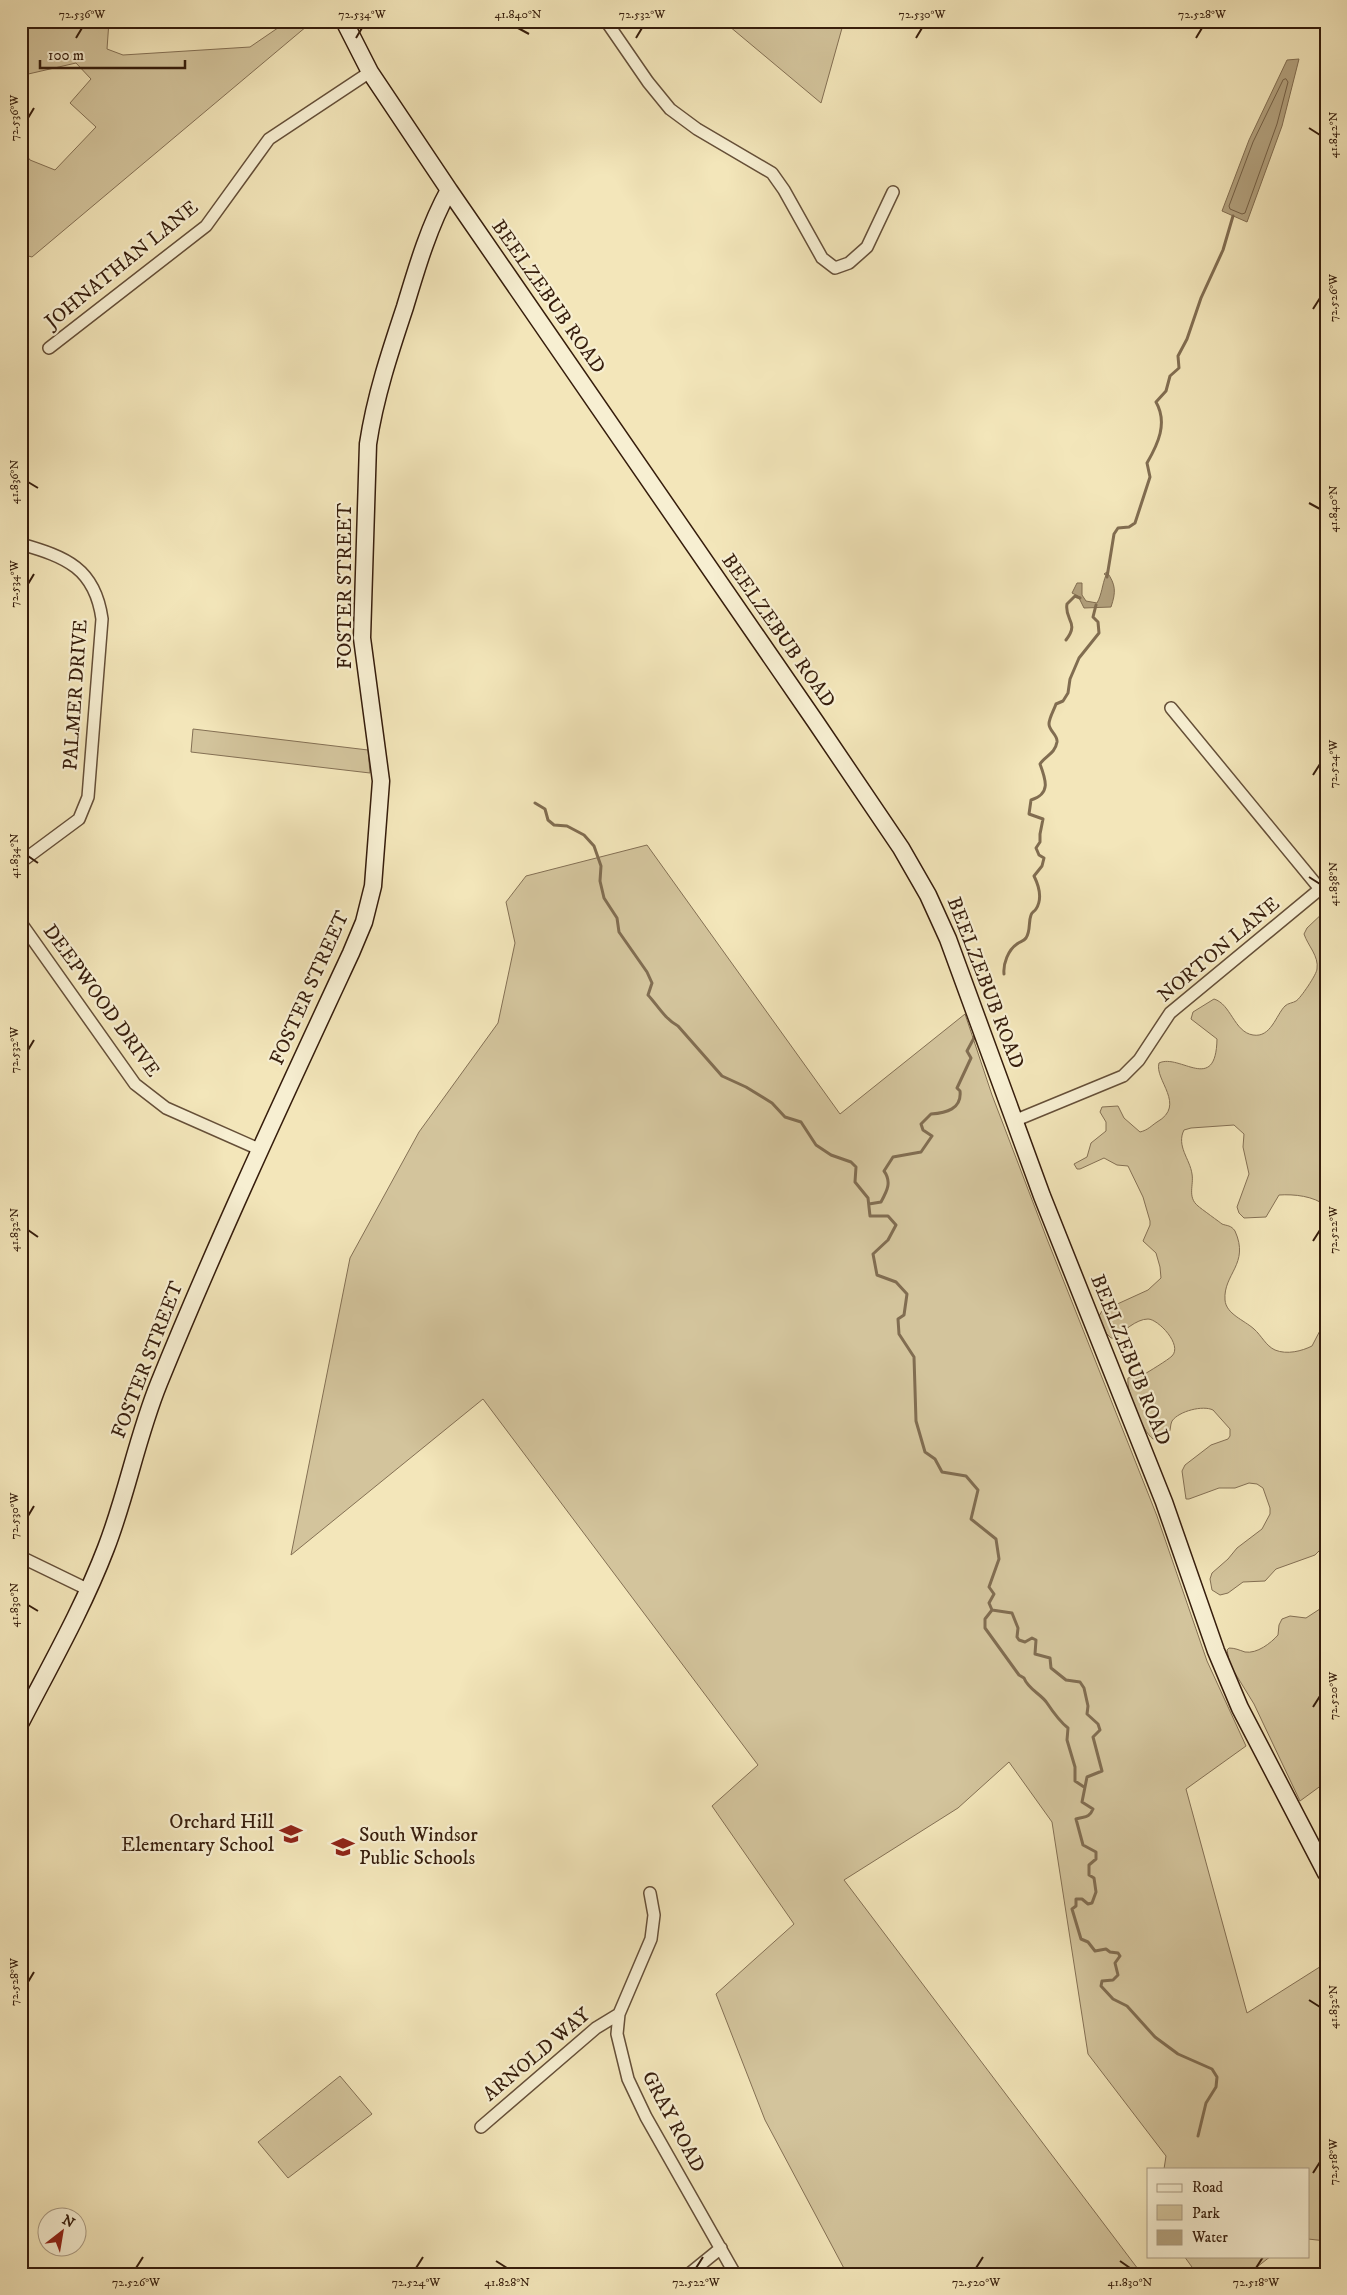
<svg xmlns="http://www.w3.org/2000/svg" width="1347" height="2295" viewBox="0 0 1347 2295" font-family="'IM FELL DW Pica',serif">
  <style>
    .green { fill: #d3c49c; stroke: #847054 }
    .water { fill: #b3a27f; stroke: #816d51 }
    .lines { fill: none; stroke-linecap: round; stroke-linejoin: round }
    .shore { stroke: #746046; stroke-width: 1 }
    .stream { stroke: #816d51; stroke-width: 3 }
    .street-casing { stroke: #654f38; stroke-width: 14 }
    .secondary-casing { stroke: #361d0c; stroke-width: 19 }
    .street { stroke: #f7efd2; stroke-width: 11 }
    .secondary { stroke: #f7efd2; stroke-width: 16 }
    .ticks { fill: none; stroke: #361d0c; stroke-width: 2 }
    .labels { text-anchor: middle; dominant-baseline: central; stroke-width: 4.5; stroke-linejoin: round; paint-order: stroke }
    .street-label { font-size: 20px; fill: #361d0c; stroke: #f7efd2 }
    .poi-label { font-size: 20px; fill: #361d0c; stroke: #f7efd2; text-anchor: end }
    .neatline { fill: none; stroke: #361d0c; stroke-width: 2 }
    .ticks-label { font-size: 12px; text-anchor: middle; fill: #361d0c }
  </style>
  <rect width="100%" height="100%" fill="#f3e6ba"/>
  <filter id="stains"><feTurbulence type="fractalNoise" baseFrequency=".004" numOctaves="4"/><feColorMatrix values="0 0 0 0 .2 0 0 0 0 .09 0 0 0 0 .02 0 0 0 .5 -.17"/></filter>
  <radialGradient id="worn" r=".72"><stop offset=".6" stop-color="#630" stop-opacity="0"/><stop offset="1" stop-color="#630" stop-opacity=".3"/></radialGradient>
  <path class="green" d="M21,21h88l-2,28 16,6 127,-8 38,-26h25l-281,236 -11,-3v-106l9,12 25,10 41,-43 -26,-24 21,-24 -15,-16 -52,12 -3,3z
    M723,21h121l-23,82z
    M193,729l175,21 2,23 -179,-21z
    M647,845l193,269 125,-100 27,81 55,144 110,277 50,145 39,85 -60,43 61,224 79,-50v278l-18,-2v-70h-144l2,-13 -78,-102 -36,-232 -43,-60 -51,46 -114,72 294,389 -6,5h-285l-82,-154 -49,-126 78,-70 -82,-118 46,-41 -275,-366 -192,156 59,-297 69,-126 79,-109 17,-80 -9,-41 20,-26z
    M1326,910v296c-12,-10 -32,-12 -47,-11l-13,22 -22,1 -5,-5 -2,-6 12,-33 -6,-27 1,-13 -10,-9 -43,3 -7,2c-8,16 6,29 8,44 2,11 -5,23 6,32 2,2 23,17 24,18 5,2 9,1 13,7 15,33 -12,43 -10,69 1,14 19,20 29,29 7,6 12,17 21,21 12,5 27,1 37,-4l14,-27v225l-11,11 -39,14 -11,12 -22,1 -15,11 -8,2 -8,-5 -2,-11 2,-6 16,-14 9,-11 25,-19 8,-15v-6l-7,-20 -6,-4 -8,-1 -14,5h-16l-30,11h-3l-4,-28 3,-6 26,-20 17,-6 2,-3v-7l-17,-19c-10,-5 -34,1 -41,11 -2,4 -1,8 -3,12l-16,6c-11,-8 -27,-48 -25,-61 5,-2 10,-1 15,-3 5,-3 25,-15 29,-19 11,-11 -14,-37 -24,-37 -12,0 -25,13 -34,19h-3l-5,-5 -7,-17 3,-5 46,-21 13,-12 -1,-11 -4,-14 -13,-12 7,-16v-4l-7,-24 -15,-31 -11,-1 -13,-7 -24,11h-3l-3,-5 13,-7 4,-14 15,-12v-9l-6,-10 2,-5 16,-1 6,12 16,14c8,-2 11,-6 17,-10 30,-17 -3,-42 2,-59 21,-10 57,32 58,-24l-26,-20 2,-7 21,-13c17,5 20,33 39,36 18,3 23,-20 32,-29 3,-3 8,-3 11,-5 4,-2 21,-27 21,-32 2,-13 -9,-23 -13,-35l3,-6z
    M1326,1605v177l-26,19 -46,-97 -24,-39 -3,-15 2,-2c6,0 10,2 16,4 12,2 26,-9 33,-17l1,-10 3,-6 8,-3 16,2z
    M340,2076l32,38 -84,64 -30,-36z
    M1184,2256h87l-23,18h-51z"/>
  <path class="water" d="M1299,59l-17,67 -35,96 -25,-11 27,-71 38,-80z
    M1107,572c9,13 9,20 4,35l-27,1 -6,-12 -6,-3 5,-10h5v12l4,6 11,2c5,-9 5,-18 9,-28l-2,-1z"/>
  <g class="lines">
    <path class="shore" d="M1286,79l2,3 -11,42 -32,89 -3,1 -12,-5 -1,-3 24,-64 30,-62z"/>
    <path class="stream" d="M1107,577l7,-43 4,-6 11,-1 6,-4 15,-46 -3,-14c11,-19 21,-40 9,-61l10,-11 4,-15 9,-8 -1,-12 9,-17 14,-41 22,-48 10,-34
      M1066,640c14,-18 -2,-20 1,-36l8,-8 5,2
      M535,803l10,6 3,11 6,5 13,1 17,9 10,11 7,20 -1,15 4,17 13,20 2,14 28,40 5,11 -4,12c10,11 17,24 30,31l44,50 24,11 26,16 13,14 16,5 15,23 15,10 20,7 5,5 -1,15 13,16 2,18h18l8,9 -8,15 -15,14 4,21 19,7 11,12 -3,21 -6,4 1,15 15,23 2,64 9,31 10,7 7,13 24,4 12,14 -7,29 25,20 3,20 -10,28 5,7 -5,9 3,7
      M1004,974c-1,-10 4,-24 13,-30 4,-3 6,-2 9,-6 5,-8 2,-15 5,-23 1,-3 3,-3 5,-6 7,-11 3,-23 -2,-33l8,-10 2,-8 -5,-3 -3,-7 4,-6v-8l3,-15 -14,-5 2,-14c20,-6 15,-20 9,-36 5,-8 15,-10 17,-22 1,-7 -8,-11 -8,-18 0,-6 5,-14 7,-20l7,-3 5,-8 2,-14 9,-21 20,-25 -1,-11 -5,-5 3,-12
      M869,1204l12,-2c6,-11 11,-20 3,-31l9,-14 28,-5 11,-16 -9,-6 -2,-6 10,-10c15,-1 31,-5 29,-23l-3,-3 14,-30 -4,-7 8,-15
      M992,1610l20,3 6,15 -1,9 2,3 6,2 7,-4 4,2 -1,14 15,4 1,10 15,12 14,2 4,6 4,18 -1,8 11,10 2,6 -7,7 9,34 -15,6 -5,25 11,7c-4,10 -9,7 -17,10l7,26 13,7v7l-7,6v10l5,3 2,14 -4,11 -4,1 -6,-5h-6v7l-4,3 9,30 7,3 7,9 11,-2 4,3 8,1 2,3 -5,7 3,12 -5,5 -11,1 -1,5 12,13 14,7 28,31 23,17 34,15 5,8 -1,10 -10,16 -8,33
      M992,1610l-7,9v9l34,47 5,3c4,11 17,16 23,25 6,9 12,18 21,25l-1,12 8,27v14l9,6"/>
    <defs>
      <path id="street" d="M606,21l42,61 22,27 27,20 75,44 12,17 38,68 13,10 14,-5 18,-16 26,-55
        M49,348l157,-122 63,-87 101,-67
        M21,544c45,13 74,24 81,75l-14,178 -9,22 -58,43
        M1171,708l149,181
        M21,923l114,161 31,24 95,42
        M1014,1121l109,-45 16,-16 31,-47 156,-129
        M21,1557l68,33
        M650,1893l4,22 -3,24 -32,75 -2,20 11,45 18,38 89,157
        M481,2127l115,-99 23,-14
        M689,2274l32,-26"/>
      <path id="secondary" d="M449,190l366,531 86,127 27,47 20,44 94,257 122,306 52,149 24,57 86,165
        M21,1722c30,-58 62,-114 85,-174 21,-54 31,-111 53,-165 59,-145 126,-288 192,-430l13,-31 9,-36 8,-105 -19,-143 6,-194c7,-47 22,-92 37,-137 12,-40 24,-81 44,-117l-79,-118 -26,-51"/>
    </defs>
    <use href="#street" class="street-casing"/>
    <use href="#secondary" class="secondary-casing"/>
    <use href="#street" class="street"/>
    <use href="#secondary" class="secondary"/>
  </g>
  <path class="ticks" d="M518,28l11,6M76,38l6,-10M356,38l6,-10M636,38l6,-10M916,38l6,-10M1196,38l6,-10M28,118l6,-10M1309,128l11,7M1313,309l7,-11M28,482l10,6M1309,503l11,6M28,584l6,-10M1313,775l7,-11M28,856l10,7M1309,877l11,7M28,1050l6,-10M28,1230l10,7M1313,1241l7,-11M28,1516l6,-10M28,1605l10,6M1313,1707l7,-11M28,1982l6,-10M1309,2000l11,7M1313,2173l7,-11M496,2261l11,7M1120,2261l10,7M136,2268l7,-11M416,2268l7,-11M696,2268l7,-11M976,2268l7,-11M1256,2268l7,-11"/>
  <defs>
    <symbol id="school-bare" viewBox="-9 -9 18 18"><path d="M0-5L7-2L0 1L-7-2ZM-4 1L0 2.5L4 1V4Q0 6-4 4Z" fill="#8f2418" stroke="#f7efd2" stroke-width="2.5" paint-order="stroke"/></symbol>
  </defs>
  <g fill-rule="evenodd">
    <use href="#school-bare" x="275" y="1818" width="32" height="32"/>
    <use href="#school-bare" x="327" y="1831" width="32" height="32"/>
  </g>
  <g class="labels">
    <g class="street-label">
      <text transform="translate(122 265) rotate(-39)">JOHNATHAN LANE</text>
      <text transform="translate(548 297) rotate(55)">BEELZEBUB ROAD</text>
      <text transform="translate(345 586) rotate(-90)">FOSTER STREET</text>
      <text transform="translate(778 631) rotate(55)">BEELZEBUB ROAD</text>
      <text transform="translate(76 695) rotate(-86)">PALMER DRIVE</text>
      <text transform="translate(1219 950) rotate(-40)">NORTON LANE</text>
      <text transform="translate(985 983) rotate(69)">BEELZEBUB ROAD</text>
      <text transform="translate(310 988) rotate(-66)">FOSTER STREET</text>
      <text transform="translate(101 1001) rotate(54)">DEEPWOOD DRIVE</text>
      <text transform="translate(148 1360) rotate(-69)">FOSTER STREET</text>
      <text transform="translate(1130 1360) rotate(68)">BEELZEBUB ROAD</text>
      <text transform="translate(537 2055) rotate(-40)">ARNOLD WAY</text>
      <text transform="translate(673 2122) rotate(62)">GRAY ROAD</text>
    </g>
    <g class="poi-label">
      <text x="274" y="1822">Orchard Hill<tspan x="274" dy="23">Elementary School</tspan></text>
      <text x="359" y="1835" text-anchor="start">South Windsor<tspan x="359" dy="23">Public Schools</tspan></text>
    </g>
  </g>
  <rect width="1347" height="2295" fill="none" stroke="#f3e6ba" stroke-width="55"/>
  <rect x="1147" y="2168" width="162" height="90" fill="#f7efd2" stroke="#aa9b83"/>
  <rect x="1157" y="2184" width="25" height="8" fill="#f7efd2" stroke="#aa9b83"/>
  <text x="1192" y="2192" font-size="15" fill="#361d0c">Road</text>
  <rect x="1157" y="2205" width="25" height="15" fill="#d3c49c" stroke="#aa9b83"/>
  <text x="1192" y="2218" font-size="15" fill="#361d0c">Park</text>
  <rect x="1157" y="2230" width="25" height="15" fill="#b3a27f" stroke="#aa9b83"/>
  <text x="1192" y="2242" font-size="15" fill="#361d0c">Water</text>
  <g transform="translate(62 2232) rotate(31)"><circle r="24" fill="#f7efd2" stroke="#aa9b83"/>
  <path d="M0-4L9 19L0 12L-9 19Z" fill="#8f2418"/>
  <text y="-8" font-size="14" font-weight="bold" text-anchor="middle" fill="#361d0c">N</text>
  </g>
  <path d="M40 60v8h145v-8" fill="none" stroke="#361d0c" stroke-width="2.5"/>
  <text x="48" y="60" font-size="15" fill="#361d0c" stroke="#f7efd2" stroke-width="4" paint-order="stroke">100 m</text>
  <rect x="28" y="28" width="1292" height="2240" class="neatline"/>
  <g class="ticks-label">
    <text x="82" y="18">72.536°W</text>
    <text x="362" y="18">72.534°W</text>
    <text x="518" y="18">41.840°N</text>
    <text x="642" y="18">72.532°W</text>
    <text x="922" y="18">72.530°W</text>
    <text x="1202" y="18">72.528°W</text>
    <text transform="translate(14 118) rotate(-90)" y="4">72.536°W</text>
    <text transform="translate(1333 135) rotate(-90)" y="4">41.842°N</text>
    <text transform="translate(1333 298) rotate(-90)" y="4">72.526°W</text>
    <text transform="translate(14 482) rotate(-90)" y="4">41.836°N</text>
    <text transform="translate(1333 509) rotate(-90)" y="4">41.840°N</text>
    <text transform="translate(14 584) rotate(-90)" y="4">72.534°W</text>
    <text transform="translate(1333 764) rotate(-90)" y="4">72.524°W</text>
    <text transform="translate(14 856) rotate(-90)" y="4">41.834°N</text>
    <text transform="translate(1333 884) rotate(-90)" y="4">41.838°N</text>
    <text transform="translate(14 1050) rotate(-90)" y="4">72.532°W</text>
    <text transform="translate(1333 1230) rotate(-90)" y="4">72.522°W</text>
    <text transform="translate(14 1230) rotate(-90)" y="4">41.832°N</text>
    <text transform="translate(14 1516) rotate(-90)" y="4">72.530°W</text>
    <text transform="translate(14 1605) rotate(-90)" y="4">41.830°N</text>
    <text transform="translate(1333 1696) rotate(-90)" y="4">72.520°W</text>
    <text transform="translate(14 1982) rotate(-90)" y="4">72.528°W</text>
    <text transform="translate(1333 2007) rotate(-90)" y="4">41.832°N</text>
    <text transform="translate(1333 2162) rotate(-90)" y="4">72.518°W</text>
    <text x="136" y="2286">72.526°W</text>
    <text x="416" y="2286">72.524°W</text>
    <text x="507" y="2286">41.828°N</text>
    <text x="696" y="2286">72.522°W</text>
    <text x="976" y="2286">72.520°W</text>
    <text x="1130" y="2286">41.830°N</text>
    <text x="1256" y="2286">72.518°W</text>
  </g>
  <rect width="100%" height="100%" filter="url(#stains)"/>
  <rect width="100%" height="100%" fill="url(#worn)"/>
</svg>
